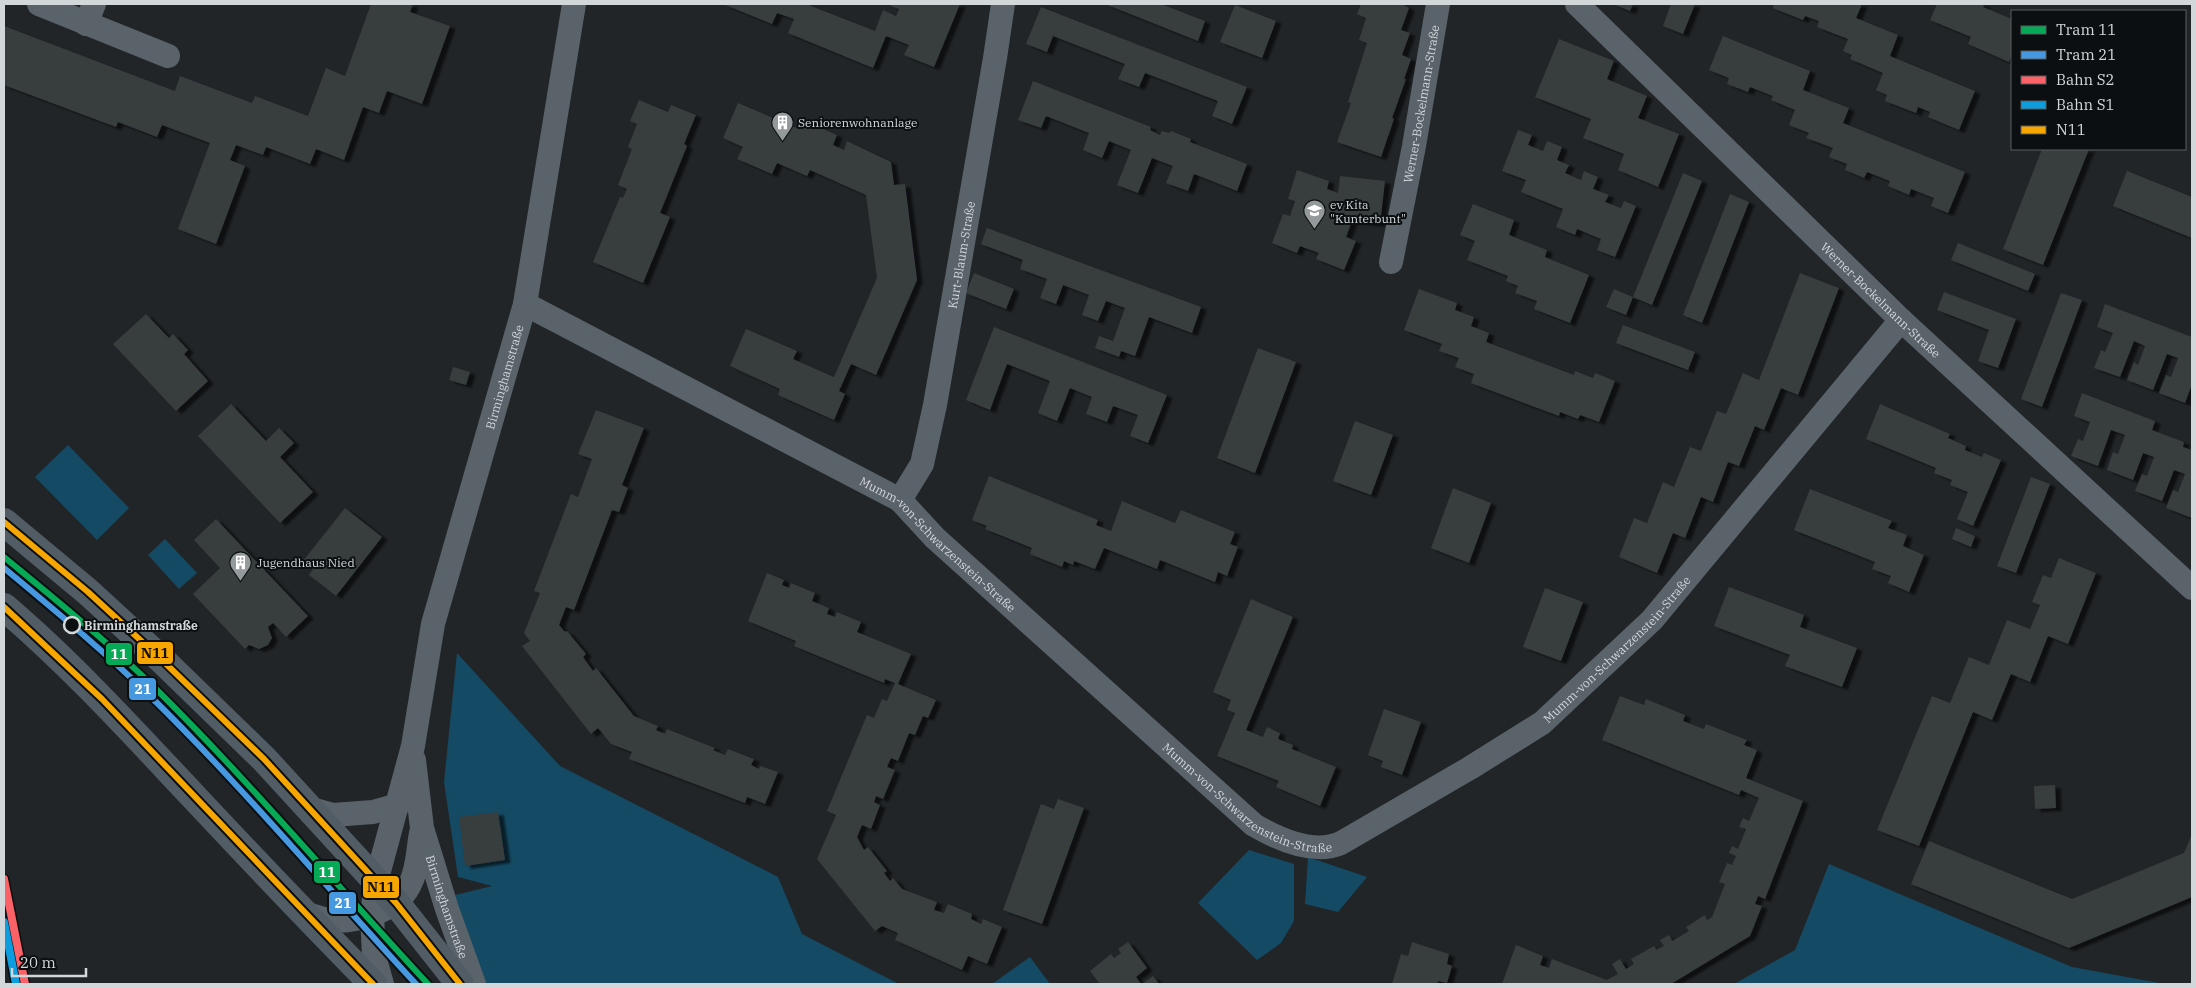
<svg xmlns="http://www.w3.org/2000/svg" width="2196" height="988" viewBox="0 0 2196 988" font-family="'IBM Plex Serif',serif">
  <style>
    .green { fill: #144a63 }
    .building { fill: #393c3e; filter: url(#shadow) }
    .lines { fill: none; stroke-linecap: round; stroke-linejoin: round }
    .street { stroke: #596369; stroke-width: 24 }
    .secondary { stroke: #515c64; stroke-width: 28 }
    .bus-1-casing { stroke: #0b0f11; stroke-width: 10 }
    .bus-1 { stroke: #f7a600; stroke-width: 6 }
    .rail-1-casing { stroke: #0b0f11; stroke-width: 11 }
    .rail-2-casing { stroke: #0b0f11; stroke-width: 11 }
    .rail-1 { stroke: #fa6267; stroke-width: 8 }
    .rail-2 { stroke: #0d9cde; stroke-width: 8 }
    .tram-1-casing { stroke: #0b0f11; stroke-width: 10 }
    .tram-2-casing { stroke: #0b0f11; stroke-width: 10 }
    .tram-1 { stroke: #06aa56; stroke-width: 6 }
    .tram-2 { stroke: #4699e1; stroke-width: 6 }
    .stop-dot { fill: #0b0f11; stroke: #d2d7da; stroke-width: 2.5 }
    .labels { text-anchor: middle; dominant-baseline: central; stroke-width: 4; stroke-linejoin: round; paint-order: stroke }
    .street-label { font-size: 12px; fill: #d2d7da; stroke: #0b0f11 }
    .poi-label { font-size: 12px; fill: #d2d7da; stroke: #0b0f11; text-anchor: start }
    .stop-label { font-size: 12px; font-weight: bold; fill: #d2d7da; stroke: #0b0f11; text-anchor: start }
    .line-badge { stroke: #0b0f11; stroke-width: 2 }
    .badge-label { font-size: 14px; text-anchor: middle; font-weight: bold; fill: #fff }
    .pale-badge-label { font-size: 14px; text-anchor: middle; font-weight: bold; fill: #111 }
  </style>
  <defs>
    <filter id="shadow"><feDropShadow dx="5.5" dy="3" stdDeviation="1" flood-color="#0009"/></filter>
  </defs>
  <rect width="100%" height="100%" fill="#212528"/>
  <path class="green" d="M68,445l61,63 -32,32 -62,-63z
    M165,539l32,34 -18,16 -31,-34z
    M457,653l103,113 218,111 24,57 97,50h-425l-31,-86 49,-12 -34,-9 -14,-95z
    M1249,850l45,14v57l-13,22 -24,17 -59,-57z
    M1308,857l59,20 -29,35 -33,-8z
    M1829,864l243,103 93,17h-431l61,-34z
    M1030,957l20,27h-58z"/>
  <path class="building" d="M371,4h42l-3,8 40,14 -28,78 -35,-13 -8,22 -16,-6 -19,53 -28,-11 -6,15 -44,-17 -3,8 -27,-10 -6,15 15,6 -29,78 -38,-15 32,-86 -48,-18 -5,12 -39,-15 -2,5 -112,-42v-59l171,65 5,-15 72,27 3,-7 53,20 18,-48 19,8z
    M723,4h83l69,27 8,-21 13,6 3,-7 -8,-3 1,-2h68l-26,63 -30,-12 5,-10 -23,-9 -13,32 -85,-35 6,-14 -17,-6 -5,11z
    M1105,4h56l44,17 -7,20z
    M1361,4h41l7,4 -8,22 9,3 -8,22 9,4 -7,20h2l-14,39 2,1 -13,38 -44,-15 14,-39 -3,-1 19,-59 -8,-3 7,-22 -9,-4z
    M1613,4h20l-3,7z
    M1671,4h24l-12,30 -20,-8z
    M1774,4h88l-6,14 42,17 -8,21 85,35 -16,39 -31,-13 2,-5 -12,-5 -2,6 -31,-12 2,-6 -11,-5 7,-17 -33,-14 2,-4 -9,-4 5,-12 -31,-12 2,-6 -14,-5 -2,4 -30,-12z
    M1937,4h48l-2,3 29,12v34l-3,9 -41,-18 3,-7 -41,-17z
    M1235,5l41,16 -14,37 -42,-16z
    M1041,7l206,80 -15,37 -20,-8 6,-15 -73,-28 -6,14 -21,-8 7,-15 -72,-28 -6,16 -21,-8z
    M1723,36l87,35 -7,19 46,18 -6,15 122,49 -17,41 -17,-7 3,-8 -23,-9 -2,6 -21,-9 2,-5 -23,-9 -3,6 -19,-8 2,-6 -18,-7 4,-9 -27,-10 3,-5 -20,-8 6,-15 -24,-10 2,-4 -23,-9 -2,5 -21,-8 2,-6 -20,-8z
    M1559,39l55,22 -7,18 40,17 -9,22 41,16 -21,53 -40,-17 6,-16 -41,-16 8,-19 -56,-22z
    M1033,81l118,46 -1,3 10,5 2,-4 7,2 2,-2 20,8 -1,3 57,22 -10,27 -43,-17 -6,17 -22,-8 7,-17 -21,-8 -14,35 -21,-8 14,-35 -22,-9 -7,17 -19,-8 6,-17 -43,-17 -5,12 -23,-8z
    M639,100l29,12 3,-7 25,10 -12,29 3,2 -27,67 10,4 -27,66 -50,-21 27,-65 3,1 4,-9 -9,-4 14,-36 -4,-2 9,-23 -7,-3z
    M738,103l61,26 4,-9 34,15 -4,10 11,5 3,-9 44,21 3,23 11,-1 12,96 -41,95 -25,-11 -12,27 6,3 -11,26 -56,-25 2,-6 -50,-23 16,-37 51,22 -4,8 41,18 43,-99 -11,-83 -56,-25 -3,6 -30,-13 -5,11 -35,-15 6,-12 -20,-9z
    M1518,130l14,5 -4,10 15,6 4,-10 15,6 -5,13 12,5 -4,8 16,7 3,-9 14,6 -5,12 16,6 -4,7 16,6 3,-7 12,5 -21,51 -18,-7 4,-11 -24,-10 -2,6 -19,-8 7,-18 -42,-17 5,-12 -24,-9z
    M2042,149h47l-46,116 -40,-16z
    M1297,170l32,11 -2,8 11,4 2,-17 45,5 -5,43 -28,-3 -6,16 10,4 -12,29 -28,-11 3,-6 -19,-7 -3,7 -25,-10 11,-29 7,2 5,-15 -7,-2z
    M2127,171l65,26v41l-79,-32z
    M1683,173l19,8 -50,124 -19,-8 -7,18 -20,-8 8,-18 19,8z
    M1730,194l19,8 -47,121 -19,-8z
    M1473,204l41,16 -5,15 38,15 -2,7 44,18 -19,48 -36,-14 3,-8 -22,-8 3,-7 -12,-5 2,-5 -41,-16 8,-19 -15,-6z
    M987,228l214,79 -9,26 -43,-16 -14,39 -14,-5 -2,6 -24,-9 4,-12 14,5 12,-33 -19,-7 -8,20 -16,-6 7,-20 -26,-10 -7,19 -16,-6 7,-19 -27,-10 3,-9 -42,-16z
    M1958,243l77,31 -7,17 -77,-31z
    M974,273l40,16 -8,20 -40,-16z
    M1800,273l39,15 -41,107 -17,-7 -17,42 -9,-4 -16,40 -11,-4 -15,40 -12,-5 -16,41 -12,-5 -16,40 -38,-16 15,-39 13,5 16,-41 11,5 16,-40 11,4 16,-40 9,3 17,-41 16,7z
    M1419,289l38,14 -2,7 19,7 -3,9 18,7 -3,9 88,33 1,-4 18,7 2,-5 20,8 -16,41 -19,-7 -2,4 -18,-7 -1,4 -88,-33 3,-9 -19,-7 4,-9 -20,-7 3,-7 -38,-14z
    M1944,292l72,27 -18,49 -20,-7 11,-31 -52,-20z
    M2061,293l21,7 -40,107 -21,-8z
    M2105,304l87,33v47l-7,19 -26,-10 7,-18 5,2 7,-19 -11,-4 -14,36 -26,-10 7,-18 4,3 7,-19 -11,-5 -14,36 -26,-9 7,-18 4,2 8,-19 -16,-6z
    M146,314l23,24 4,-4 15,16 -4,4 24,27 -32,30 -63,-67z
    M1623,325l72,27 -7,18 -72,-27z
    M994,327l173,68 -19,48 -18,-7 8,-21 -25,-9 -6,16 -21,-8 6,-17 -22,-9 -13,33 -19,-8 12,-32 -43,-17 -17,46 -24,-10z
    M1258,348l38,14 -41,111 -38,-15z
    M453,367l17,5 -4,13 -17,-5z
    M2082,393l73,28 -3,9 32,12 -1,5 9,3v68l-26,-10 7,-18 5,2 7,-18 -11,-4 -12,31 -27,-10 7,-17 5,2 7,-19 -11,-4 -10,27 -26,-10 6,-18 5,2 7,-19 -14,-5 -13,36 -27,-10 7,-17 5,2 7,-19 -16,-6z
    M231,404l35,37 13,-13 15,15 -14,14 33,35 -33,31 -82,-87z
    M1880,404l70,30 -2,4 18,8 -1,4 17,7 2,-4 17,7 -28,66 -16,-7 11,-27 -18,-7 2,-5 -18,-7 2,-5 -70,-29z
    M596,410l48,18 -22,57 6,3 -9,24 -7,-2 -38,100 -8,-3 -7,18 6,7 2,-1 19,23 -3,3 10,14 3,-3 38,48 24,10 -2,4 9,4 2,-5 48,19 -2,2 12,5 3,-6 26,10 -3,6 8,4 1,-3 18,6 -13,32 -18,-7 -2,6 -116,-44 3,-7 -21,-8 -13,-16 -7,6 -69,-88 8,-5 -6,-8 16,-40 -6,-2 37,-97 7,3 14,-38 -14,-5z
    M1355,421l38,14 -22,60 -38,-14z
    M989,476l109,44 -2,5 15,6 11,-30 53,22 6,-13 54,22 -5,12 8,3 -11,29 -9,-4 -3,10 -55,-22 -3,9 -53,-21 -9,21 -21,-8 -1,4 -9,-4 -2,6 -32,-13 2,-6 -47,-19 2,-3 -15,-6z
    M2031,477l19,7 -34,89 -19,-7z
    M1453,488l38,15 -22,60 -38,-15z
    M1810,489l82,32 -4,7 19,7 -4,11 21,9 -15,37 -21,-9 3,-7 -19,-7 3,-7 -81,-32z
    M345,508l37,29 -46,59 -27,-21 4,-6 -10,-8z
    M216,519l92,97 -22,21 -13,-14 -5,4 4,11 -4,7 -9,4 -10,-4 -4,4 -52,-55 27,-26 -26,-28z
    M1956,528l19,8 -4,11 -19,-8z
    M2059,558l37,15 -28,71 -20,-8 -18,46 -19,-8 -19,46 -19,-8 -54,134 -42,-16 55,-134 18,7 19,-46 20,8 18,-45 23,9 10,-24 -8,-3 11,-27 8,3z
    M767,573l17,7 -2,5 7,3 2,-5 24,10 -3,8 17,7 -2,6 8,3 2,-5 24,10 -4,10 54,22 -13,30 38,16 -8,18 -5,-2 -8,19 -6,-2 -11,28 -7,-3 -4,9 8,3 -12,29 -7,-3 -2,6 6,3 -9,24 -9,-4 -5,12 7,13 4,-3 19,24 -3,2 6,8 3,-3 9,11 35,13 -3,8 10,3 4,-9 24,10 -1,5 10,5 2,-5 19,8 -15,37 -19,-8 -6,14 -67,-30 3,-7 -16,-7 -7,5 -58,-72 19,-44 -9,-4 40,-96 7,3 8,-19 5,2 8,-18 -10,-4 -1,4 -90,-37 2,-5 -48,-20z
    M1729,587l75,28 -4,12 57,21 -15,39 -57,-21 5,-11 -76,-29z
    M1545,588l38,14 -22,59 -38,-14z
    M1251,599l42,18 -47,113 17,7 4,-10 13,6 -2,6 15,6 -1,4 44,18 -16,39 -44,-19 3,-6 -62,-25 18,-43 -8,-3 4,-10 -18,-8z
    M1620,696l24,9 2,-6 39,16 -2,6 21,8 2,-5 41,16 -3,5 13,5 -11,28 57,23 -38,98 -7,-3 -3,8 7,2 -12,30 -79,48h-169l14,-39 27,11 -3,9 9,3 3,-9 55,21 11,-6 -6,-10 8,-5 6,10 8,-5 -3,-5 23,-13 2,4 8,-4 -4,-6 9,-5 3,6 17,-10 -3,-4 19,-12 2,5 5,-3 13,-33 -6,-2 8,-19 5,2 4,-9 -7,-3 3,-7 6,3 8,-20 -7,-2 4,-9 6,3 10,-23 -18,-8 -2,5 -137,-55z
    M1384,709l37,13 -19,53 -21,-8 2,-6 -15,-6z
    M2055,785l1,23 -21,1 -1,-23z
    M1058,799l26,9 -42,116 -39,-14 38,-106 13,5z
    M498,812l7,48 -40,6 -6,-49z
    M2192,834v63l-123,51 -158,-64 18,-43 143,58 112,-46z
    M1128,942l19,26 -11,9 5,7h-41l-10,-13 21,-17 3,4 7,-5 -3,-4z
    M1412,942l37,12 -2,10 5,2 -5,17 -9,-2 -1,3h-45l9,-30 7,2z
    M1153,976l6,8h-17z"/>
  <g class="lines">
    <g class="street">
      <path d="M39,4l129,52"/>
      <path id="s1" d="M1577,4l324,316 291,268"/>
      <path d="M86,24l8,-20"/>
      <path id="s2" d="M1391,262l23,-116 24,-142"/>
      <path id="s3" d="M525,304l375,196 35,38 319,287c24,14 60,30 87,18l129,-75 72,-45 110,-103 249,-300"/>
      <path id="s4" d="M900,500l22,-36 13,-59 60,-347 8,-54"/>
      <path id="s5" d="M414,760l8,68 25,81 27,75"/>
      <path d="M308,808l25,7 40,-3 25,-7"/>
      <path d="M302,912c11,4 22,8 34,9 27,0 64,-12 75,-39 7,-14 7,-34 10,-49"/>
      <path id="s6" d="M382,984l-8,-28 -2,-41 4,-33 37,-136 20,-122 92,-320 49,-300"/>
    </g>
    <path class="secondary" d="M4,522l84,70 74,68 102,99 132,144 64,81
      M4,607c68,58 129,125 190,190 59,63 119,126 179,187"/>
    <defs>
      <path id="bus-1" d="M4,522l84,70 74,68 102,99 132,144 64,81
        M4,607l98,92 271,285"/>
    </defs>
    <use href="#bus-1" class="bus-1-casing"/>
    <use href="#bus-1" class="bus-1"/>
    <defs>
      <path id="rail-1" d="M4,879l21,105"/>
      <path id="rail-2" d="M4,922l12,62"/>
    </defs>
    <use href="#rail-1" class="rail-1-casing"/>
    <use href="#rail-2" class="rail-2-casing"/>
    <use href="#rail-1" class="rail-1"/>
    <use href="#rail-2" class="rail-2"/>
    <defs>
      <path id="tram-1" d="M4,557c52,43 104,85 152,132 95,94 181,197 272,295"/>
      <path id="tram-2" d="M4,568c49,41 99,82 145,127 94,92 178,193 267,289"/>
    </defs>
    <use href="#tram-1" class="tram-1-casing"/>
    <use href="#tram-2" class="tram-2-casing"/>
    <use href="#tram-1" class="tram-1"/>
    <use href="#tram-2" class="tram-2"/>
  </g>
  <defs>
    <symbol id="building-pin" viewBox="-11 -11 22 30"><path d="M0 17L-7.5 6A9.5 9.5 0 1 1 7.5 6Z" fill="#94999c" stroke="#0b0f11"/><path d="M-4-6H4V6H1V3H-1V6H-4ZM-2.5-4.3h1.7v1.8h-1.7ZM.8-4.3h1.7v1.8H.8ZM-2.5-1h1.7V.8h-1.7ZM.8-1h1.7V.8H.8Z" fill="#fff"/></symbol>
    <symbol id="school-pin" viewBox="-11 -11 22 30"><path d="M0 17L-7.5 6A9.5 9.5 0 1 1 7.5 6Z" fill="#94999c" stroke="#0b0f11"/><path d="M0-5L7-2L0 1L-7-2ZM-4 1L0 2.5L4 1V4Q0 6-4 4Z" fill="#fff"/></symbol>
  </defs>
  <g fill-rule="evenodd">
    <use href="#building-pin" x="770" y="110" width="25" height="34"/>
    <use href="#school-pin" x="1302" y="198" width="25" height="34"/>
    <use href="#building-pin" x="228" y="550" width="25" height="34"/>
  </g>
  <circle class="stop-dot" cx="72" cy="625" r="8"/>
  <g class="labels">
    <g class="street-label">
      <text stroke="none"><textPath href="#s2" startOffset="161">Werner-Bockelmann-Straße</textPath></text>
      <text stroke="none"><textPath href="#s4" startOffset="255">Kurt-Blaum-Straße</textPath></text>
      <text stroke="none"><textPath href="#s1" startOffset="424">Werner-Bockelmann-Straße</textPath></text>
      <text stroke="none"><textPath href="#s6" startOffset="625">Birminghamstraße</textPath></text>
      <text stroke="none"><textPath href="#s3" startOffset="480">Mumm-von-Schwarzenstein-Straße</textPath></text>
      <text stroke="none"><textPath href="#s3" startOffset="1335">Mumm-von-Schwarzenstein-Straße</textPath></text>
      <text stroke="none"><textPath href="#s3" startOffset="885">Mumm-von-Schwarzenstein-Straße</textPath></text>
      <text stroke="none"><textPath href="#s5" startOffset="151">Birminghamstraße</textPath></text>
    </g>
    <g class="poi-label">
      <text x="798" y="122">Seniorenwohnanlage</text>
      <text x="1330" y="204">ev Kita<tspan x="1330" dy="14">"Kunterbunt"</tspan></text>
      <text x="257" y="562">Jugendhaus Nied</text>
    </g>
    <g class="stop-label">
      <text x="84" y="625">Birminghamstraße</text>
    </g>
  </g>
  <g class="line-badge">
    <rect x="136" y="641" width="38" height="24" rx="5" fill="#f7a600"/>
    <rect x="105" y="642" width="28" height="24" rx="5" fill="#06aa56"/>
    <rect x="128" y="677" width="29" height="24" rx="5" fill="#4699e1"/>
    <rect x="313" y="860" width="28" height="24" rx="5" fill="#06aa56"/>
    <rect x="362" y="875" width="38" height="24" rx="5" fill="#f7a600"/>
    <rect x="328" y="891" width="29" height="24" rx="5" fill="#4699e1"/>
  </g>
  <g class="badge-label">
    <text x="119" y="659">11</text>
    <text x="143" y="694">21</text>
    <text x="327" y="877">11</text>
    <text x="343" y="908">21</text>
  </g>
  <g class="pale-badge-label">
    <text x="155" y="658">N11</text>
    <text x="381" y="892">N11</text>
  </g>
  <rect width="2196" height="988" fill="none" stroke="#d2d7da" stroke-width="10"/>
  <rect x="2011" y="10" width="175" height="140" fill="#0b0f11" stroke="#5b5f61"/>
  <rect x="2021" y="26" width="25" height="8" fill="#06aa56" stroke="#5b5f61"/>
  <text x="2056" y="35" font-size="15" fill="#d2d7da">Tram 11</text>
  <rect x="2021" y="51" width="25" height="8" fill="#4699e1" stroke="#5b5f61"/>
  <text x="2056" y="60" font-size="15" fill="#d2d7da">Tram 21</text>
  <rect x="2021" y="76" width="25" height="8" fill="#fa6267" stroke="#5b5f61"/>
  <text x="2056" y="85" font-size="15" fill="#d2d7da">Bahn S2</text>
  <rect x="2021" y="101" width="25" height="8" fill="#0d9cde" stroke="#5b5f61"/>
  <text x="2056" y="110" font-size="15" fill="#d2d7da">Bahn S1</text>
  <rect x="2021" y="126" width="25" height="8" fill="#f7a600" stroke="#5b5f61"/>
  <text x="2056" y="135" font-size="15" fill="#d2d7da">N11</text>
  <path d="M12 968v8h74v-8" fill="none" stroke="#d2d7da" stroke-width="2.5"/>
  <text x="20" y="968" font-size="15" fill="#d2d7da" stroke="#0b0f11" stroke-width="4" paint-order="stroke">20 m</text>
</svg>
